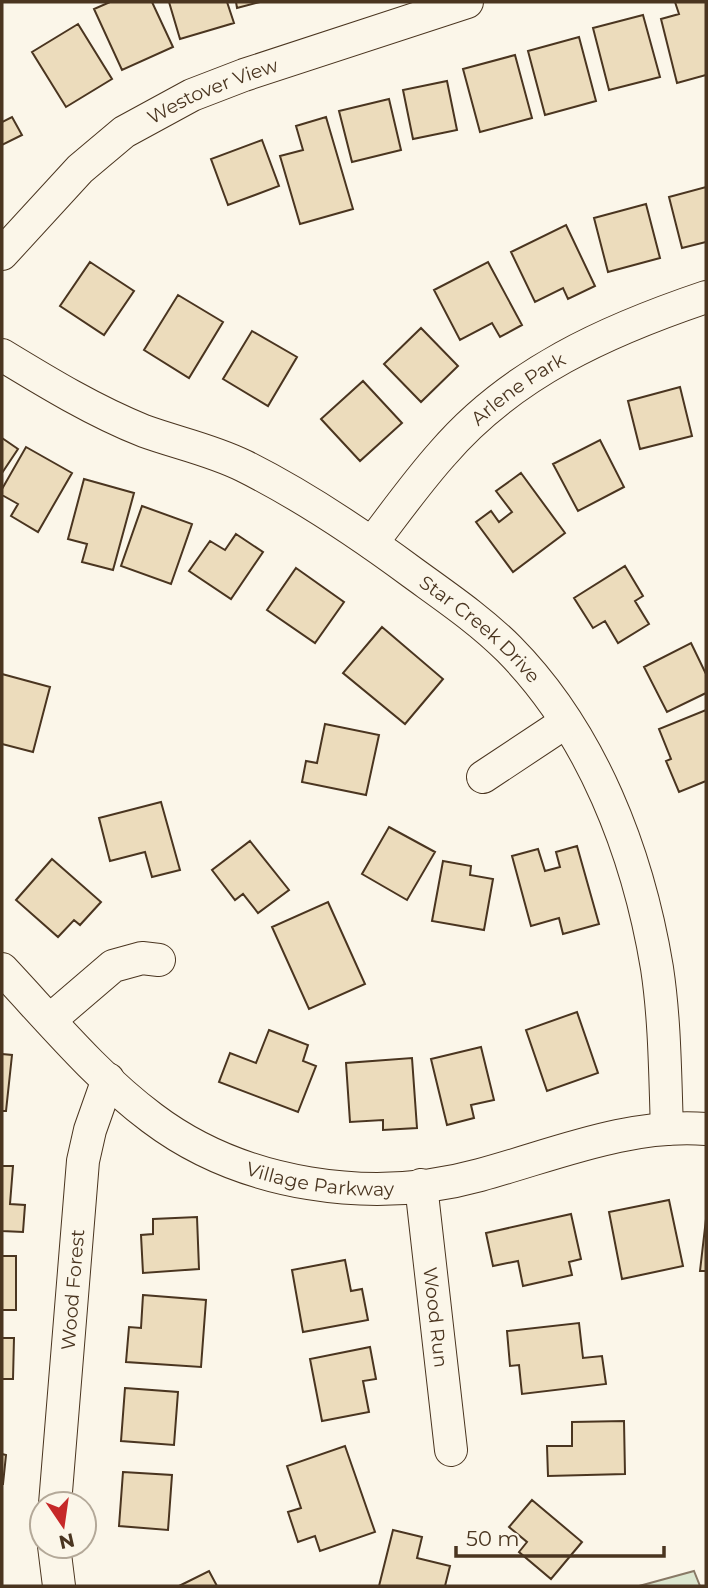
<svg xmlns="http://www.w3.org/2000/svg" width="708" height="1588" viewBox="0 0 708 1588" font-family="Montserrat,sans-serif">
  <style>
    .green { fill: #dce7d0; stroke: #887966; stroke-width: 2 }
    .building { fill: #ecdcbc; stroke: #4a3520; stroke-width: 2 }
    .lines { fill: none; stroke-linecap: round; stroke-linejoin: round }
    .minor-casing { stroke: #4a3520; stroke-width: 34 }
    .minor { stroke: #fbf6e9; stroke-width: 32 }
    .labels { text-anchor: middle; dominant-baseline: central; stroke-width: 5; stroke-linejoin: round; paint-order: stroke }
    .street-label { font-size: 19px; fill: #4a3520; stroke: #fbf6e9 }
  </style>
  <rect width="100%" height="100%" fill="#fbf6e9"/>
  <path class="green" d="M694,1571l6,15h-61z"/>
  <path class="building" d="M110,2h42l21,45 -51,23 -28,-61z
    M169,2h58l7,21 -54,16z
    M236,2h24l-23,6z
    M675,2h31v73l-29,8 -16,-64 18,-5z
    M643,15l17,62 -51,13 -16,-62z
    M78,24l34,55 -46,28 -34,-55z
    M579,37l17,64 -51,14 -17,-64z
    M515,55l17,63 -52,14 -17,-63z
    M447,81l10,49 -44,9 -10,-49z
    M389,99l12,51 -49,12 -13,-51z
    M12,117l10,18 -20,10v-23z
    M326,117l27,92 -53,15 -20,-68 23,-6 -7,-24z
    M262,140l17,46 -51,19 -17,-46z
    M706,187v55l-24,6 -13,-51z
    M646,204l14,54 -52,14 -14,-54z
    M566,225l29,61 -27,13 -5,-11 -28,14 -24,-50z
    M90,262l44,29 -30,44 -44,-29z
    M488,262l34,63 -22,12 -8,-14 -32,17 -26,-50z
    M178,295l45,27 -34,56 -45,-28z
    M421,328l37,38 -37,36 -37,-38z
    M252,331l45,26 -29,49 -45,-27z
    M363,381l39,42 -42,38 -39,-42z
    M680,387l12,49 -52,13 -12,-48z
    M2,438l16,11 -16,24z
    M600,440l24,47 -46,24 -25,-47z
    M26,447l46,26 -34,59 -27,-16 7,-12 -16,-9v-6z
    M521,473l44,60 -52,39 -37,-50 15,-11 8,11 13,-10 -16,-21z
    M84,479l50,14 -21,77 -31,-8 5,-18 -19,-5z
    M142,506l50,18 -21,60 -50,-18z
    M236,534l27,18 -32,47 -42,-28 21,-30 15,9z
    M625,566l18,30 -8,5 14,23 -31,19 -13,-22 -12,7 -19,-30z
    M296,568l48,34 -29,41 -48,-33z
    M382,627l61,52 -38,45 -62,-51z
    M691,643l15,31v19l-39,19 -23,-45z
    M2,674l48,13 -17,65 -31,-8z
    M706,710v71l-27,11 -13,-31 5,-2 -12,-30z
    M325,724l54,11 -13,60 -64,-13 4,-21 11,2z
    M161,802l19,68 -28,7 -7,-25 -35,9 -11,-43z
    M389,827l46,25 -28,48 -45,-26z
    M250,841l39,49 -31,23 -15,-19 -8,6 -23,-30z
    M577,846l22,78 -36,10 -4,-16 -28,8 -19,-70 26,-7 7,22 15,-4 -4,-15z
    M52,859l49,43 -21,23 -6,-5 -16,17 -42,-37z
    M443,861l28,5 -1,9 23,4 -9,51 -52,-9z
    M328,902l37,82 -56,25 -37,-82z
    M577,1012l21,61 -51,18 -21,-61z
    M269,1030l39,15 -5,16 13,5 -18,46 -79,-30 11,-29 26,10z
    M481,1047l13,53 -23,5 3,13 -27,7 -16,-66z
    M2,1054l10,1 -6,56h-4z
    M412,1058l5,70 -34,2v-10l-33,2 -4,-59z
    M2,1166h11l-3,38 15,1 -2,27 -21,-1z
    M669,1200l14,66 -61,13 -13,-67z
    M571,1214l10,45 -12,3 3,13 -49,11 -5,-25 -25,5 -7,-33z
    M197,1217l2,52 -56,4 -2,-38 12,-1v-15z
    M706,1219v52h-6z
    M2,1256h14v54h-14z
    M345,1260l6,31 11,-2 6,31 -65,12 -11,-62z
    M143,1295l63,5 -5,67 -75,-5 3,-35 12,1z
    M579,1323l4,35 19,-2 4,28 -84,10 -3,-29 -9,1 -3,-35z
    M2,1338h12l-1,41h-11z
    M370,1347l6,32 -13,2 6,31 -47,9 -12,-62z
    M125,1388l53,4 -4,53 -53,-4z
    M624,1421l1,53 -77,2 -1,-30h25v-24z
    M345,1446l30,86 -55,19 -5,-15 -17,6 -10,-30 13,-4 -14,-42z
    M2,1454l4,1 -3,29h-1z
    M123,1472l49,3 -4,55 -49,-4z
    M532,1500l50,42 -31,37 -32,-27 8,-10 -18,-15z
    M393,1530l29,7 -5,21 33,8 -5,20h-66z
    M209,1571l8,15h-38z"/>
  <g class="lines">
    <defs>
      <g id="minor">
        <path id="s1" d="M2,254l78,-85 44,-37 68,-37 52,-20 223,-73"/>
        <path id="s2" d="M2,355c46,28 92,56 142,76 33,12 68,19 100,35 60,30 115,67 169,107 33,24 67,47 96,76 83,84 129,204 148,319 8,53 8,107 10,161"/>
        <path id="s3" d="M372,543c23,-30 45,-61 70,-89 69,-81 166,-124 264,-157"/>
        <path d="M483,777l83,-55"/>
        <path id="s4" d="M2,969c47,50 95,108 150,149 90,68 220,87 328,57 74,-20 148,-52 226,-46"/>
        <path d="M50,1020l63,-54 29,-8 17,2"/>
        <path id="s5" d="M421,1185l30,265"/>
        <path id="s6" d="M55,1504l28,-343 7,-31 18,-51"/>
        <path d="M54,1546l5,40"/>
      </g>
    </defs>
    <use href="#minor" class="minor-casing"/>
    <use href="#minor" class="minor"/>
  </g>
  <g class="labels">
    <g class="street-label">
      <text stroke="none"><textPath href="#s1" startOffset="271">Westover View</textPath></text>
      <text stroke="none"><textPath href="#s3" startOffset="214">Arlene Park</textPath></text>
      <text stroke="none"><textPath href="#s2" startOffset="555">Star Creek Drive</textPath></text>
      <text stroke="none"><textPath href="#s4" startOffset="394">Village Parkway</textPath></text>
      <text stroke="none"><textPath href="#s6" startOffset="215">Wood Forest</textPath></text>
      <text stroke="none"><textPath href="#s5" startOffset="133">Wood Run</textPath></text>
    </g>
  </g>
  <rect width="708" height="1588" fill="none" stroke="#4a3520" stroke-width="7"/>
  <g transform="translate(63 1525) rotate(167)"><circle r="33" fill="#fbf6e9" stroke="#b4a999" stroke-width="2"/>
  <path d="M0-5L12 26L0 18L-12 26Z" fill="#c62828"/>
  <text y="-10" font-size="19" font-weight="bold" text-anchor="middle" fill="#4a3520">N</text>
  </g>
  <path d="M456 1546v10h208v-10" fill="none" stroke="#4a3520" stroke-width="3.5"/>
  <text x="466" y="1546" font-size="21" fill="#4a3520" stroke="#fbf6e9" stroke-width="5" paint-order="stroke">50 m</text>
</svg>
